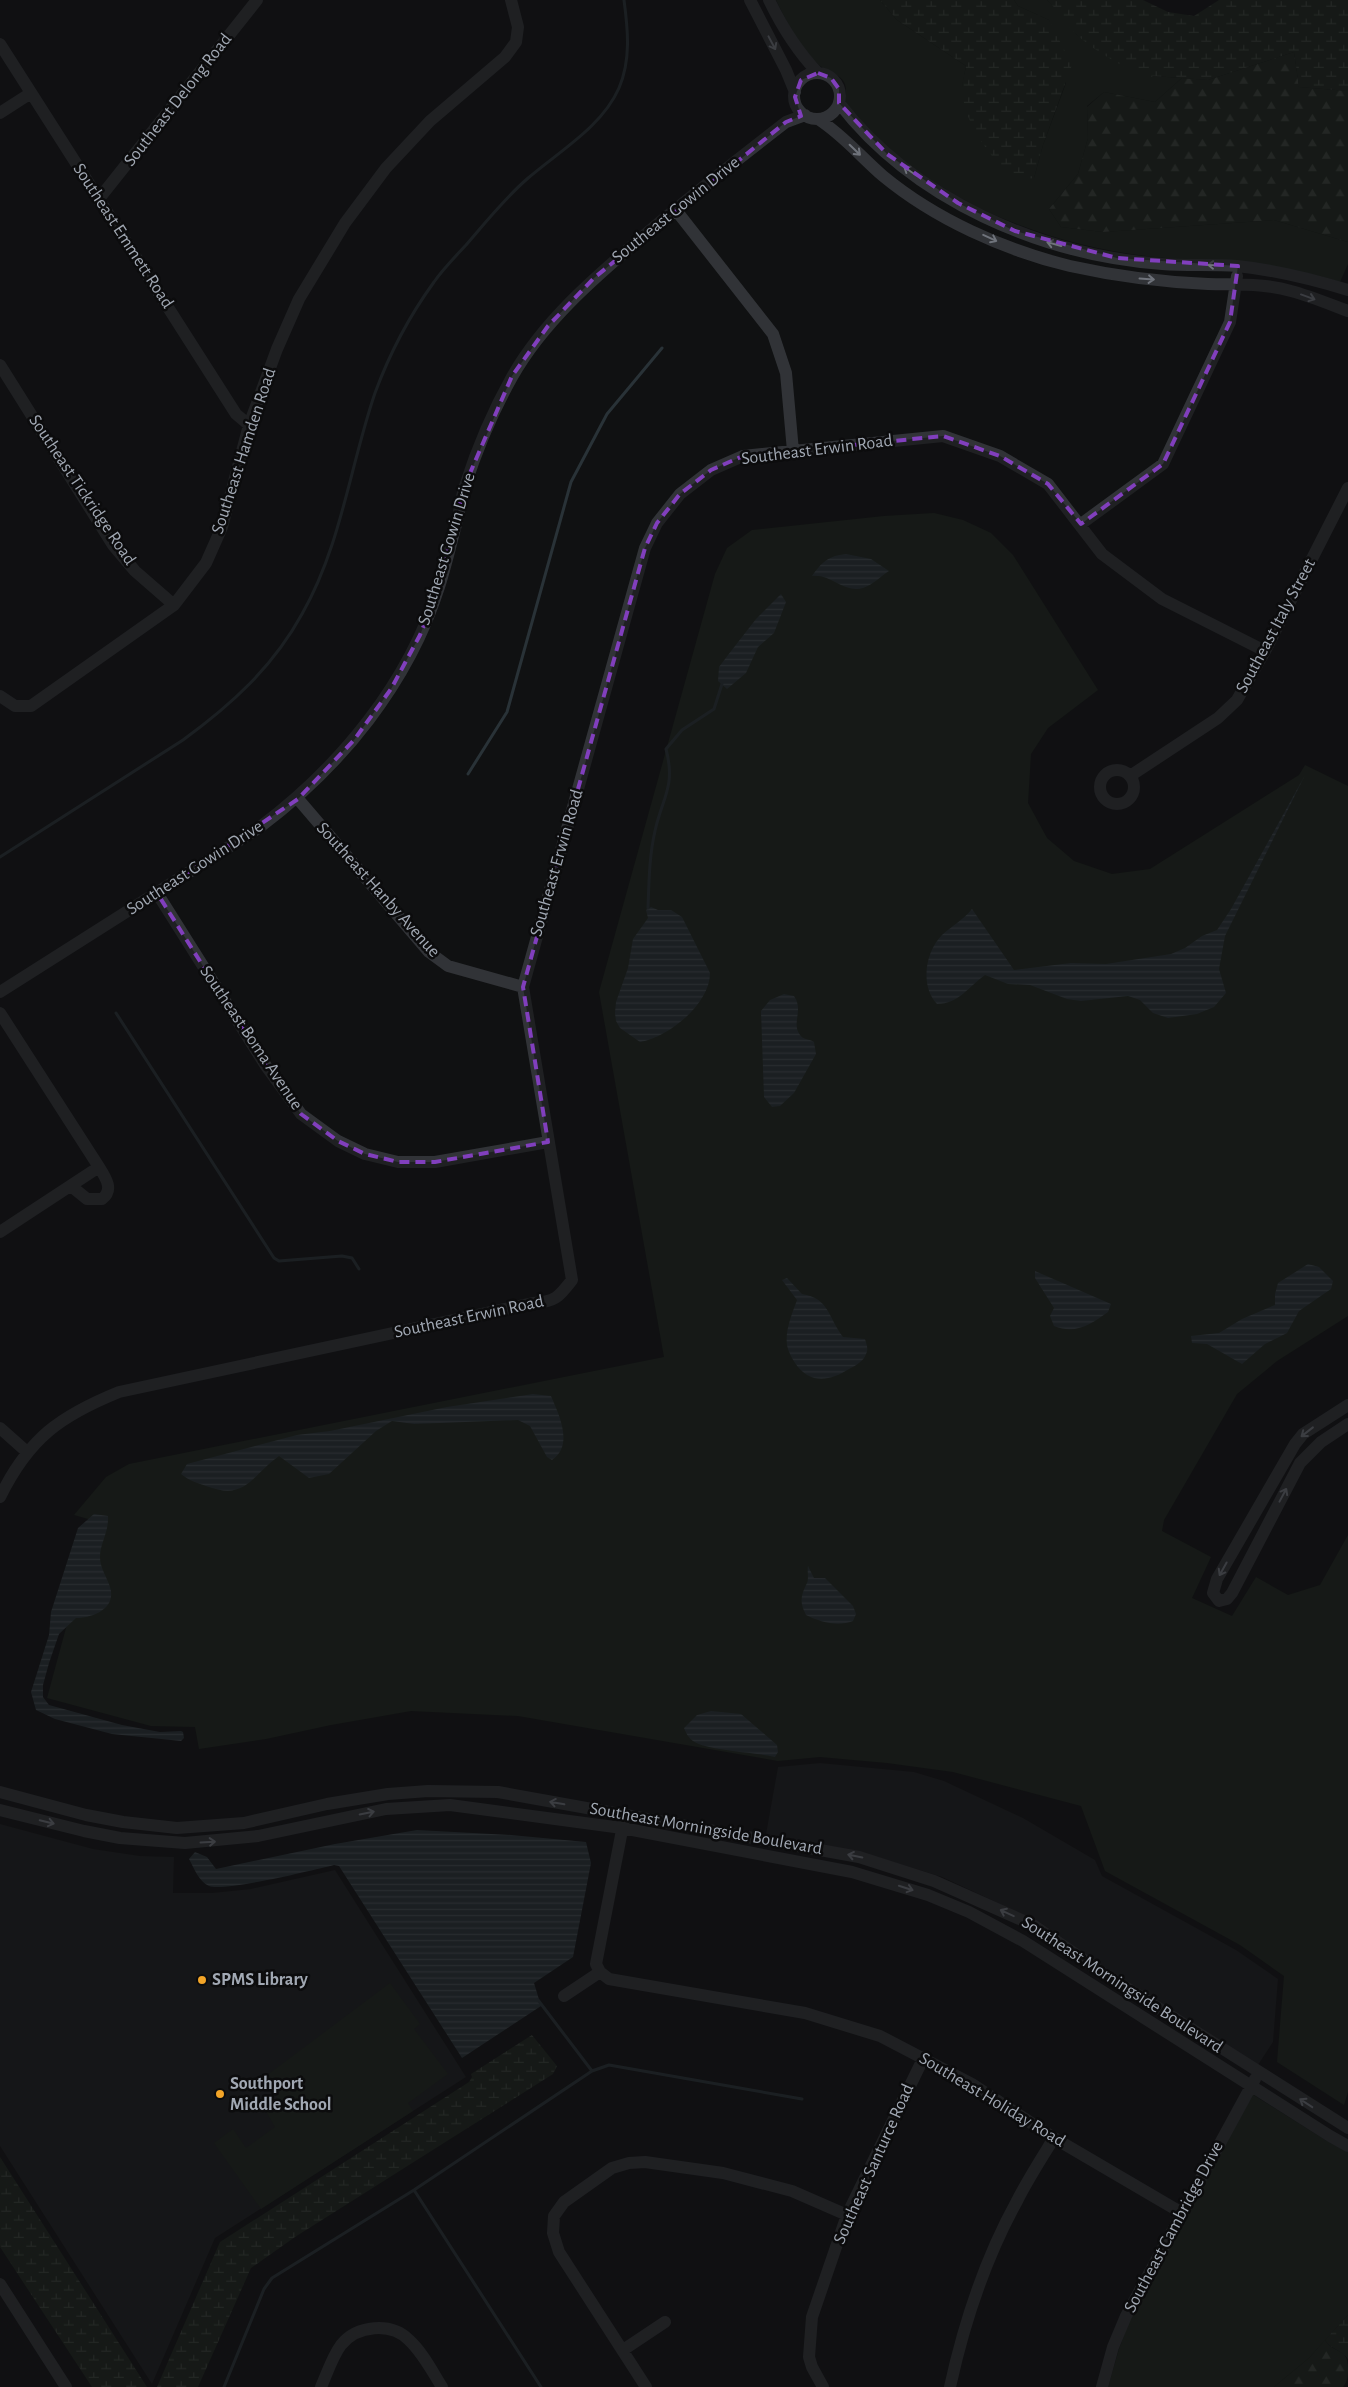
<svg xmlns="http://www.w3.org/2000/svg" width="1348" height="2387" viewBox="0 0 1348 2387" font-family="'Alegreya Sans',sans-serif">
  <style>
    .built { fill: #1c1d1f }
    .green { fill: #1d251d }
    .forest { fill: url(#forest-firs) }
    .wetland { fill: url(#wetland-marsh) }
    .water { fill: url(#water-rules) }
    .lines { fill: none; stroke-linecap: round; stroke-linejoin: round }
    .stream { stroke: #293237; stroke-width: 3 }
    .minor { stroke: #313337; stroke-width: 12 }
    .oneway { stroke: #6f737b }
    .marked { fill: none; stroke: #813fbd; stroke-width: 4; stroke-dasharray: 10 6; stroke-linejoin: round }
    .poi-dot { fill: #f3a528; stroke: #0c0c0d; stroke-width: 2 }
    .labels { text-anchor: middle; dominant-baseline: central; stroke-width: 5; stroke-linejoin: round; paint-order: stroke }
    .street-label { font-size: 18px; fill: #a1a8b3; stroke: #0c0c0d }
    .poi-label { font-size: 18px; font-weight: bold; fill: #a1a8b3; stroke: #0c0c0d; text-anchor: start }
  </style>
  <defs>
    <pattern id="forest-firs" width="22" height="20" patternUnits="userSpaceOnUse" patternTransform="scale(1.25)"><rect width="22" height="20" fill="#1d251d"/><path d="M5 1l3.5 6h-7zM16 11l3.5 6h-7z" fill="#3b423b"/></pattern>
    <pattern id="wetland-marsh" width="20" height="14" patternUnits="userSpaceOnUse" patternTransform="scale(1.25)"><rect width="20" height="14" fill="#1d251d"/><path d="M1 5h8M5 5V1M11 12h8M15 12V8" fill="none" stroke="#3b423b"/></pattern>
    <pattern id="water-rules" width="6" height="5" patternUnits="userSpaceOnUse" patternTransform="scale(1.25)"><rect width="6" height="5" fill="#293237"/><path d="M0 2.5h6" fill="none" stroke="#454d52"/></pattern>
  </defs>
  <rect width="100%" height="100%" fill="#101112"/>
  <path class="built" d="M820,1763l94,9 30,9 79,37 72,42 7,16 134,74 42,29 -5,63 -15,23 -150,-95 -67,-47 -99,-46 -81,-25 -95,-18 12,-67z
    M0,1824l93,25 47,7 34,1 -1,36h39l39,-4 84,-19 131,207 -251,161 -63,146 -152,-238z"/>
  <path class="green" d="M776,0h104l17,20 69,46 -4,21 72,91 9,-33 23,-62 -17,-63 -31,-14 -4,-6h33l13,12 17,23 76,41 29,2 -27,24 -51,-10 -17,14 1,32 -10,36 -29,35 12,18 42,5 171,-12 74,22v22l-8,18c-57,-19 -116,-18 -175,-24 -119,-10 -245,-60 -320,-157 1,-7 2,-13 -1,-19 -5,-9 -18,-10 -25,-17 -19,-18 -32,-42 -43,-65z
    M934,513l29,7 28,13 22,22 85,135 -50,38 -17,26 -3,49 19,35 27,23 38,13 38,-5 149,-94 6,-10 43,21v530l-71,45 -40,33 -73,126 -2,11 49,26 -19,41 40,18 24,-39 32,18 32,-10 28,-50v557l-4,13 -67,-43 7,-86 -44,-31 -135,-74 -24,-65 -128,-34 -66,-9 -67,-6 -42,4 -260,-45 -107,-5 -80,14 -65,14 -67,10 -4,-22 -44,-1 -104,-28 48,-177 -21,-6 32,-38 23,-13 535,-107 -65,-365 116,-418 12,-26 25,-18 132,-14z
    M390,1983l30,41 -6,5 34,45 -40,29 5,8 -152,98 -47,-66 19,-14 13,19 29,-21 -8,-14 13,-10 -14,-27z
    M1252,2094l75,47 21,11v163l-39,43 -35,29h-166l11,-38 12,-32z"/>
  <path class="forest" d="M1294,52l5,35 49,4v151l-74,-22 -171,12 -42,-5 -12,-18 29,-35 10,-36 -1,-31 17,-15 51,10 27,-24 26,2z
    M1325,2340c8,14 23,7 23,28 0,8 0,12 -5,19h-69l35,-29z"/>
  <path class="wetland" d="M880,0h134l4,6 31,14 23,45 -29,80 -9,33 -21,3c-23,-27 -49,-55 -51,-92 0,-8 3,-16 4,-23l-69,-46z
    M1047,0h96l25,12 26,4 25,-16h129v91l-49,-4 -5,-35 -86,28 -55,-4 -5,3c-24,-12 -49,-25 -70,-43 -11,-10 -19,-25 -31,-36z
    M532,2035l25,31 -4,8 -258,163 -44,31 -53,119h-41l63,-145 249,-160 3,-5 -1,-3z
    M0,2157l147,230h-55l-92,-140z
    M1348,2315v44c-6,-9 -18,-10 -23,-19z"/>
  <path class="water" d="M846,554l25,5 18,12c-8,5 -16,14 -26,17 -18,6 -33,-15 -51,-12 10,-14 16,-20 34,-22z
    M781,594l5,8 -12,31 -16,14 -12,26 -19,16 -9,-8 1,-14 9,-12 28,-36z
    M1305,775l-80,161 -6,33 7,24 -12,14 -17,7 -29,4 -15,-5 -13,-13 -12,-4 -47,5 -14,-2 -37,-14 -22,-1 -23,-9c-16,11 -26,29 -48,29 -17,-18 -12,-52 5,-69 11,-10 20,-14 30,-26l42,61 57,-7 35,1 65,-10 14,-6 17,-12 15,-6 14,-21z
    M651,907l7,3h13l11,7 28,56c0,31 -41,64 -70,69l-20,-14 -4,-7 -1,-8 1,-11 12,-34 5,-29 15,-21 -2,-8z
    M784,994l10,2c10,14 -3,27 6,39 3,5 10,4 14,7l2,12 -22,39 -14,13 -8,1 -8,-10 -3,-86 9,-11z
    M1308,1264l11,3 14,14 -2,8 -32,22 -12,22 -22,11 -23,20 -35,-20 -15,-1 -1,-7 28,-3 23,-14 33,-14v-11l3,-11z
    M1035,1271l76,33 -3,8c-17,12 -32,23 -54,14l-4,-10 4,-8 -19,-30z
    M787,1278l15,16c27,4 26,23 41,43l22,2c1,4 4,10 1,15 -2,7 -11,12 -17,15 -19,12 -39,16 -54,-6 -3,-5 -7,-12 -8,-18 -2,-15 5,-31 10,-45l-15,-20z
    M533,1394l18,2c8,19 23,49 1,64l-5,-3 -17,-31 -12,-6 -104,4 -22,-3 -16,10 -47,43 -20,4 -30,-22c-29,21 -33,45 -73,30 -9,-3 -18,-6 -25,-12l6,-10 110,-29 33,-4 117,-24z
    M94,1514l14,2c1,16 -8,27 -8,41 0,11 7,20 10,30 7,22 -18,31 -34,31l-17,16 -10,29 -6,22v12l6,8 73,20 38,7 21,-1 2,1 1,6 -3,3 -69,-7 -57,-15 -19,-9 -5,-18 18,-57 2,-23 27,-84z
    M808,1566l6,12h11l28,28 3,8 -3,7c-15,6 -33,1 -47,-6 -7,-13 -5,-20 1,-32 2,-4 0,-12 1,-17z
    M711,1711l30,3 36,31 1,7 -3,5c-21,-5 -67,-6 -82,-16 -5,-4 -7,-8 -9,-13l13,-13z
    M417,1830l94,5 75,7 5,21 -18,94 -39,26 7,23 -79,52 -123,-192 -5,-1c-20,5 -110,27 -125,21 -10,-4 -15,-18 -20,-27l6,-7 12,5 9,12 119,-25z"/>
  <g class="lines">
    <path class="stream" d="M468,774l39,-62 64,-230 36,-68 55,-66
      M0,857l183,-117c48,-35 90,-73 119,-126 39,-68 48,-148 73,-221 14,-38 35,-78 59,-111 9,-13 21,-25 32,-37 19,-22 39,-47 61,-66 31,-27 75,-52 92,-91 12,-28 9,-58 5,-88
      M648,908c1,-25 1,-51 7,-77 7,-33 21,-44 11,-82l16,-19 32,-21 8,-25
      M116,1013l158,245 5,3 63,-5 10,2 7,11
      M538,2000l54,71
      M414,2190l127,197
      M224,2387l40,-98 8,-11 142,-88 178,-119 17,-6 193,34"/>
    <path class="minor" d="M750,0l36,70 9,22
      M769,0c13,27 28,51 49,73
      M0,44l236,370 13,11
      M794 96a23 23 0 1 1 46 0a23 23 0 1 1-46 0Z
      M839,103c75,97 202,152 323,161 25,2 50,0 75,2 38,4 75,13 111,24
      M0,113l31,-20
      M818,119c25,16 43,38 65,57 52,43 121,74 187,90 45,10 92,16 138,18 28,1 56,-1 83,7 19,5 38,13 57,20
      M98,200l159,-200
      M675,209l98,125 13,39 7,78
      M0,365l113,180 22,26 39,34
      M1081,524l82,-60 67,-142 7,-46
      M0,696l15,10h16l143,-101 32,-42 16,-36 27,-102 28,-76 22,-50 46,-76 41,-55 44,-47 75,-64 11,-15 2,-15 -7,-27
      M1100 787a17 17 0 1 1 34 0a17 17 0 1 1-34 0Z
      M1130,776l88,-58 19,-18 28,-49 83,-163
      M298,799l131,153 19,14 75,21
      M157,893l109,173 35,48 37,27 27,13 33,8h37l113,-20
      M0,992l260,-165c81,-61 148,-143 179,-240 7,-22 12,-44 18,-66 3,-12 4,-24 8,-35 12,-37 28,-75 47,-109 31,-55 81,-98 129,-139 47,-40 96,-78 145,-116l19,-7
      M0,1013l99,154 -99,65
      M71,1186l16,13h15c12,-9 4,-21 -3,-32
      M1348,1405l-45,29 -8,10 -78,135 -4,14 6,8 8,-2 5,-6 68,-130 21,-21 27,-18
      M0,1428l27,24
      M0,1497c29,-59 60,-81 119,-105l414,-89c22,-1 26,-6 39,-23l-49,-293 122,-439 12,-25 23,-29 31,-24 32,-14 200,-20 57,20 48,28 54,70 60,45 103,52
      M0,1792l86,23 37,7 54,6 67,-5 83,-19 61,-10 40,-3 70,1 361,65 75,24 99,44 67,46 248,157
      M0,1810l84,21 36,7 65,5 73,-7 128,-27 64,-4 172,23 230,44 76,23 41,17 54,29 307,195 18,10
      M624,1820l-28,144 4,8 9,7 196,34 75,23 92,48 82,54 128,75
      M564,1996l36,-24
      M0,2284l66,103
      M623,2350l42,-28
      M321,2387c6,-13 11,-30 20,-42 16,-20 50,-23 68,-5 14,13 23,31 33,47
      M646,2387l-87,-135 -6,-19 1,-17 10,-14 48,-34 17,-5 16,-1 78,11 69,18 55,24
      M823,2387l-11,-20 -3,-10 3,-40 35,-102 77,-158
      M950,2387c14,-64 35,-128 67,-186 11,-22 24,-42 37,-63
      M1102,2387l11,-40 13,-31 129,-237"/>
  </g>
  <defs><path id="oneway-shaft" d="M-6 0H5M1.5-3L5.5 0L1.5 3" fill="none" stroke-width="1.6" stroke-linecap="round" stroke-linejoin="round" transform="scale(1.25)"/></defs>
  <g class="oneway">
    <use href="#oneway-shaft" transform="translate(772 43) rotate(62)"/>
    <use href="#oneway-shaft" transform="translate(855 150) rotate(44)"/>
    <use href="#oneway-shaft" transform="translate(910 171) rotate(-145)"/>
    <use href="#oneway-shaft" transform="translate(990 238) rotate(25)"/>
    <use href="#oneway-shaft" transform="translate(1054 244) rotate(-165)"/>
    <use href="#oneway-shaft" transform="translate(1215 265) rotate(-178)"/>
    <use href="#oneway-shaft" transform="translate(1147 279) rotate(4)"/>
    <use href="#oneway-shaft" transform="translate(1308 297) rotate(20)"/>
    <use href="#oneway-shaft" transform="translate(1307 1432) rotate(142)"/>
    <use href="#oneway-shaft" transform="translate(1283 1495) rotate(-62)"/>
    <use href="#oneway-shaft" transform="translate(1223 1569) rotate(119)"/>
    <use href="#oneway-shaft" transform="translate(557 1803) rotate(-170)"/>
    <use href="#oneway-shaft" transform="translate(367 1813) rotate(-11)"/>
    <use href="#oneway-shaft" transform="translate(47 1822) rotate(14)"/>
    <use href="#oneway-shaft" transform="translate(208 1842) rotate(-3)"/>
    <use href="#oneway-shaft" transform="translate(855 1856) rotate(-168)"/>
    <use href="#oneway-shaft" transform="translate(906 1888) rotate(18)"/>
    <use href="#oneway-shaft" transform="translate(1007 1913) rotate(-155)"/>
    <use href="#oneway-shaft" transform="translate(1306 2103) rotate(-147)"/>
  </g>
  <path d="M0 0H1348V2387H0ZM818,73l13,5 8,11v14l48,51 71,49 57,28 102,27 121,8 -8,56 -67,142 -82,60 -33,-40 -48,-28 -57,-20 -200,20 -32,14 -31,24 -23,29 -12,25 -122,439 25,155 -113,20h-37l-33,-8 -27,-13 -37,-27 -35,-48 -109,-173 141,-94 56,-59 37,-51 29,-54 19,-47 25,-101 48,-111 36,-50 46,-48 192,-156 15,-6 -6,-19 6,-17z" fill="#101112" fill-opacity=".55" fill-rule="evenodd"/>
  <path class="marked" d="M818,73l13,5 8,11v14l48,51 71,49 57,28 102,27 121,8 -8,56 -67,142 -82,60 -33,-40 -48,-28 -57,-20 -200,20 -32,14 -31,24 -23,29 -12,25 -122,439 25,155 -113,20h-37l-33,-8 -27,-13 -37,-27 -35,-48 -109,-173 141,-94 56,-59 37,-51 29,-54 19,-47 25,-101 48,-111 36,-50 46,-48 192,-156 15,-6 -6,-19 6,-17z"/>
  <g class="poi-dot">
    <circle cx="202" cy="1980" r="5"/>
    <circle cx="220" cy="2094" r="5"/>
  </g>
  <g class="labels">
    <g class="street-label">
      <text transform="translate(178 100) rotate(-52)">Southeast Delong Road</text>
      <text transform="translate(676 210) rotate(-39)">Southeast Gowin Drive</text>
      <text transform="translate(123 236) rotate(57)">Southeast Emmett Road</text>
      <text transform="translate(817 450) rotate(-7)">Southeast Erwin Road</text>
      <text transform="translate(244 451) rotate(-72)">Southeast Hamden Road</text>
      <text transform="translate(82 490) rotate(56)">Southeast Tickridge Road</text>
      <text transform="translate(447 549) rotate(-73)">Southeast Gowin Drive</text>
      <text transform="translate(1276 626) rotate(-62)">Southeast Italy Street</text>
      <text transform="translate(557 863) rotate(-74)">Southeast Erwin Road</text>
      <text transform="translate(195 868) rotate(-33)">Southeast Gowin Drive</text>
      <text transform="translate(378 890) rotate(48)">Southeast Hanby Avenue</text>
      <text transform="translate(251 1038) rotate(56)">Southeast Boma Avenue</text>
      <text transform="translate(469 1317) rotate(-12)">Southeast Erwin Road</text>
      <text transform="translate(706 1829) rotate(10)">Southeast Morningside Boulevard</text>
      <text transform="translate(1122 1985) rotate(33)">Southeast Morningside Boulevard</text>
      <text transform="translate(992 2100) rotate(31)">Southeast Holiday Road</text>
      <text transform="translate(874 2164) rotate(-66)">Southeast Santurce Road</text>
      <text transform="translate(1174 2227) rotate(-62)">Southeast Cambridge Drive</text>
    </g>
    <g class="poi-label">
      <text x="212" y="1980">SPMS Library</text>
      <text x="230" y="2084">Southport<tspan x="230" dy="21">Middle School</tspan></text>
    </g>
  </g>
</svg>
